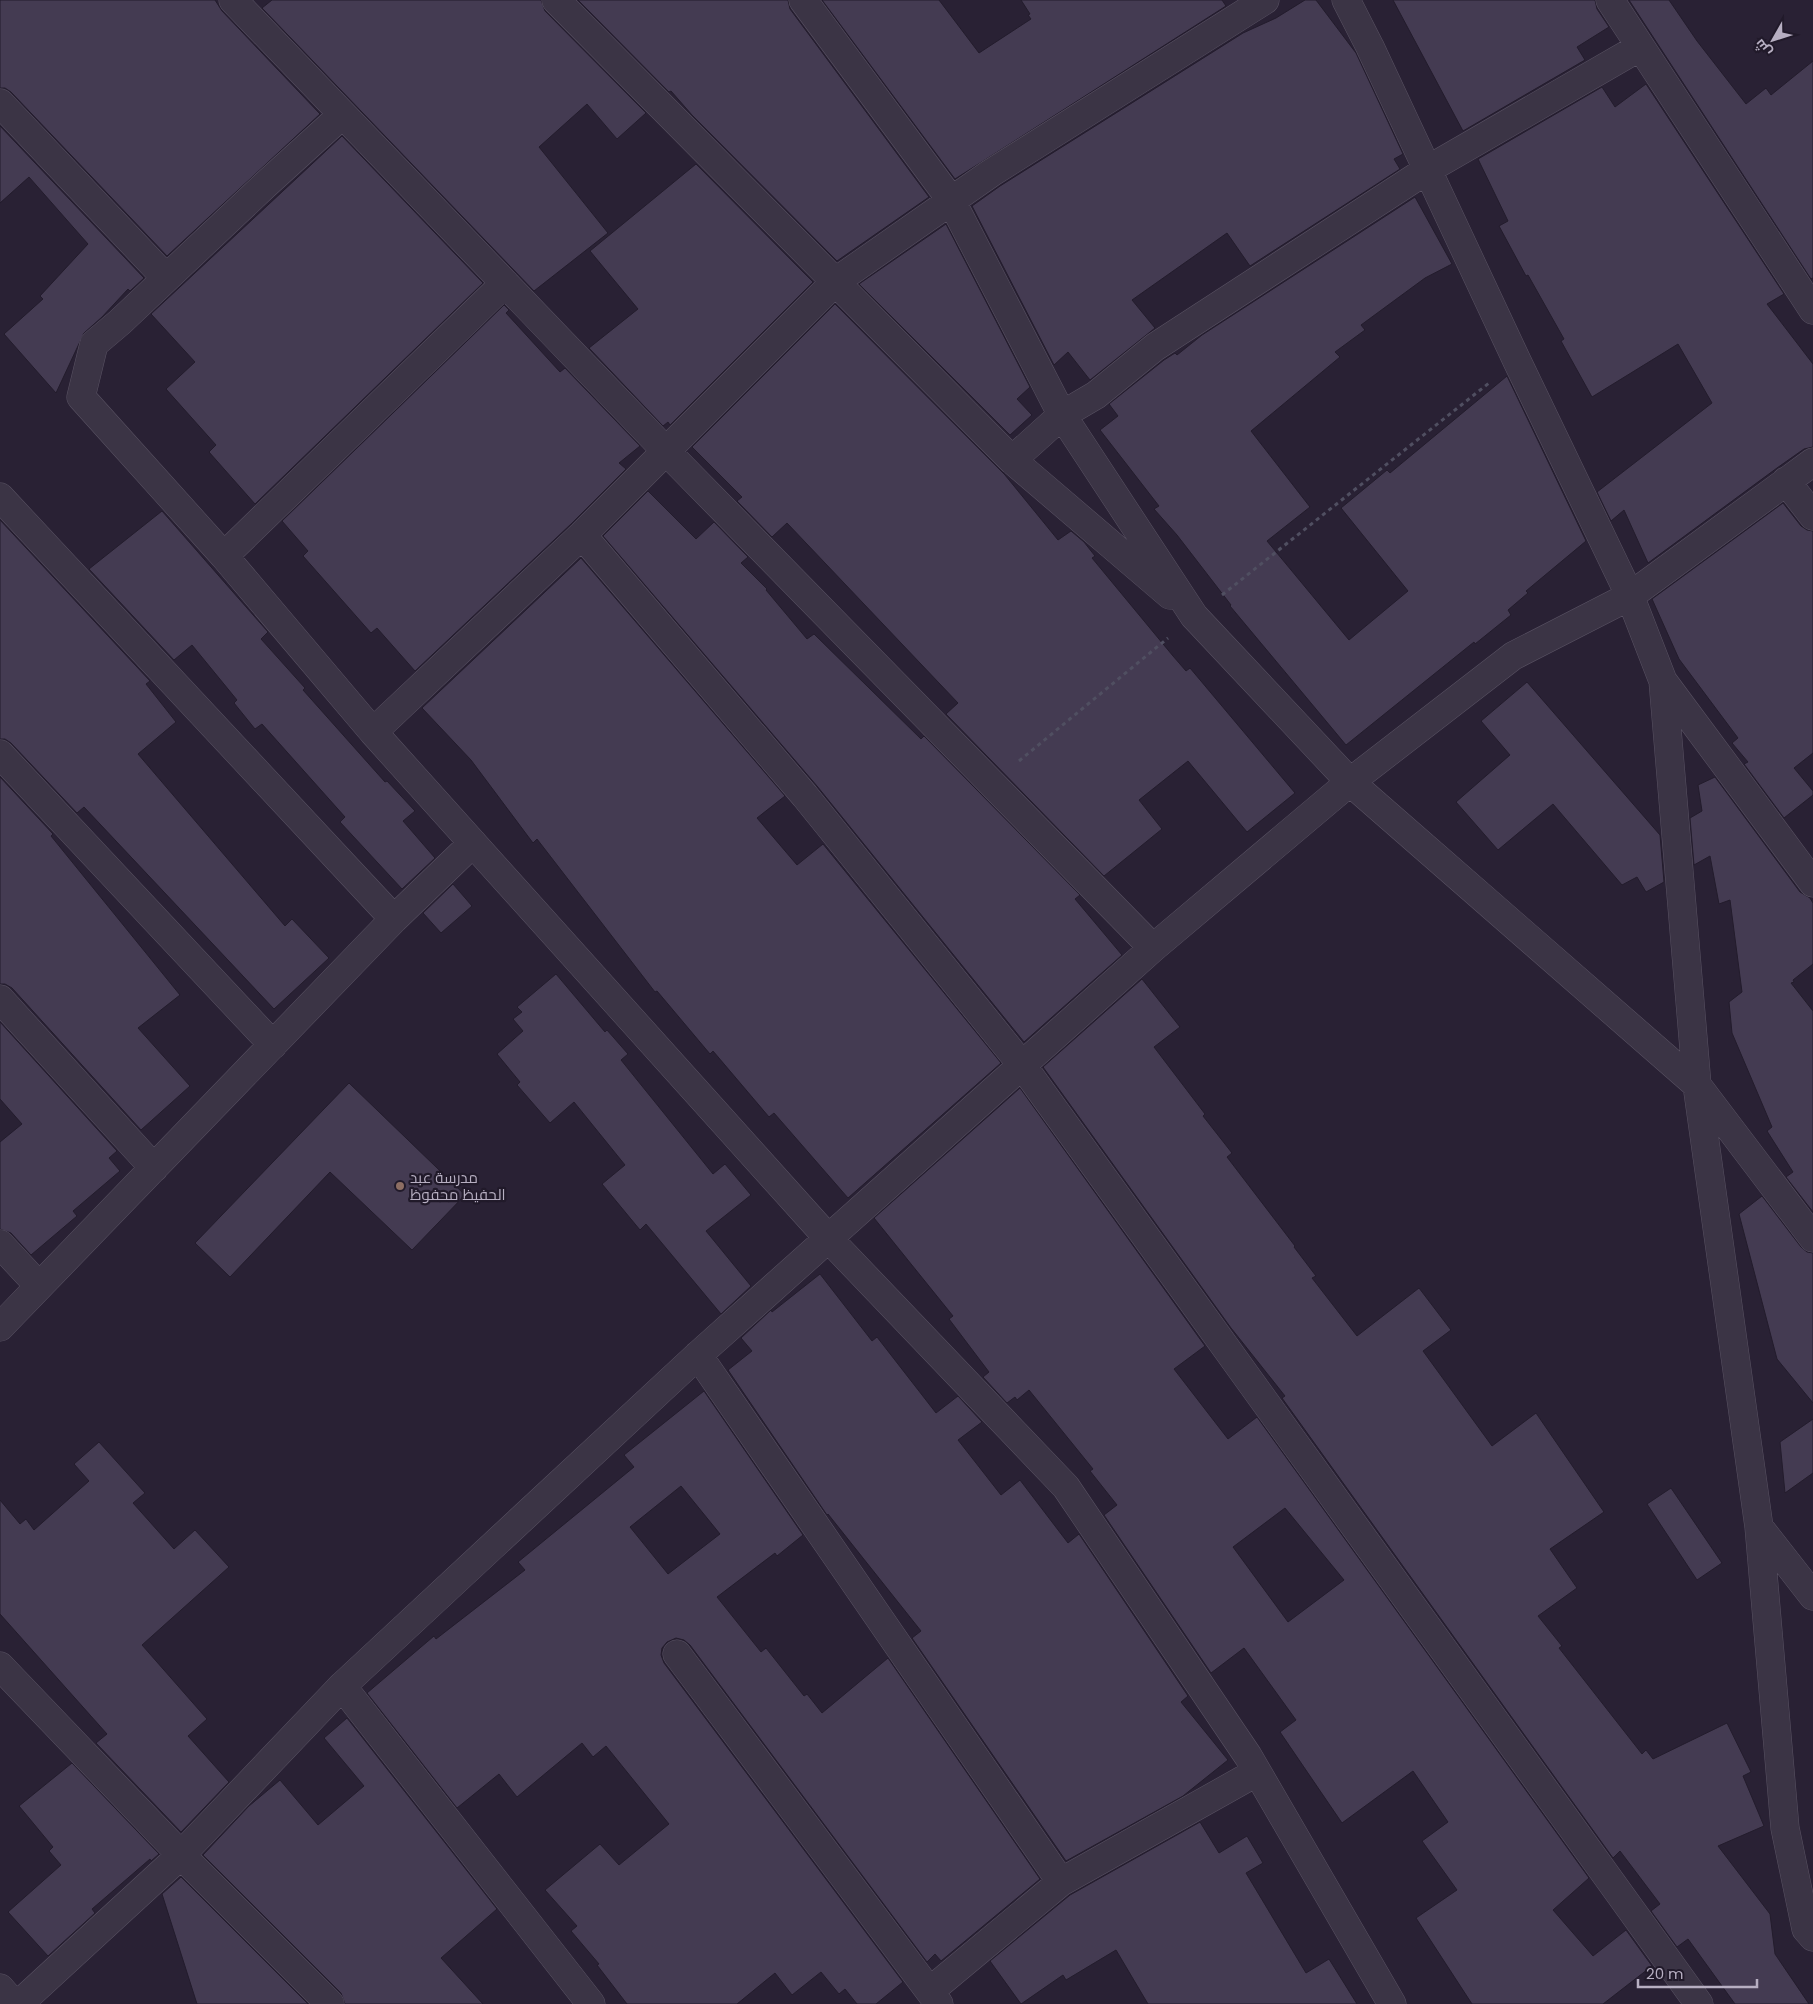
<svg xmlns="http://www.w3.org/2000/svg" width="1813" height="2004" viewBox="0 0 1813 2004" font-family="Poppins,Cairo,sans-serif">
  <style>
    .building { fill: #443b52; stroke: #231c2c; fill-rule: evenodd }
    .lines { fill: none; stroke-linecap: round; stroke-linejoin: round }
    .minor-casing { stroke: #595263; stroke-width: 29 }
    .path { stroke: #504f61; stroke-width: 3; stroke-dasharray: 4 4; stroke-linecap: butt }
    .minor { stroke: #3b3445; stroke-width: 28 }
    .education-dot { fill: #8d6e63; stroke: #211a2a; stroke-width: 2 }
    .labels { text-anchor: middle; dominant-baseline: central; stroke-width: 4.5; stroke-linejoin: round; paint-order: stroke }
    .poi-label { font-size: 15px; fill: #b7afc2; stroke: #211a2a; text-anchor: start }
  </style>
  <rect width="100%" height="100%" fill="#292134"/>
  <path class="building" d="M0,0h215l7,11 98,103 -153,142 -156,-164 -6,-4h-5z
    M272,0h269l4,11 101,102 -29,26 -30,-35 -48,43 69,86 -74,58 -272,-283z
    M578,0h210l2,9 139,188 -92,64 -145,-146 -21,-24 -2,1z
    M822,0h117l40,53 52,-34 -3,-4 2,-1 -9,-14h201l4,6 -271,173z
    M1305,0h11l40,53 47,101 -9,5 6,10 -150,97 -23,-33 -95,67 23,28 -65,52 -22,-28 -14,13 -82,-159 28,-20 243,-153 33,-15z
    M1393,0h202l2,9 12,18 -32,20 8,13 -122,71z
    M1629,0h40l28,41 49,63 20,-16 5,7 42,-34v217l-2,1z
    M1646,84l138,210 -17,10 46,60v83l-9,2 -27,19 -129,95 -24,-53 -13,11 -14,-29 115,-89 -34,-59 -86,53 -31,-56 3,-2 -36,-64 -2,1 -27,-50 9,-5 -30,-62 124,-72 13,20z
    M0,126l144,152 -14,13 -2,-2 -26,28 -18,16 -28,60 -52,-59 39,-35 -3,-3 48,-52 -59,-67 -29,26z
    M342,136l141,147 -228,221 -46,-52 7,-7 -50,-56 29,-27 -44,-48z
    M696,164l117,118 -143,143 -2,-3 -5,4 -74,-78 49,-39 -48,-58z
    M1415,197l37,67 -27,14 -64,47 4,5 -30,22 5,5 -89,74 59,76 -43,34 82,99 59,-49 -67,-83 46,-38 3,3 117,-97 79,165 -60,50 2,2 -20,17 3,5 -36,29 -1,-2 -128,103 -116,-139 1,-1 -54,-70 -23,-26 5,-3 -59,-76 18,-14 -9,-12 55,-44 11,-7 2,2 25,-20z
    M946,224l84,163 -13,12 15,16 -22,20 -151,-151z
    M835,304l170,171 53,65 13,-9 13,11 11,14 -3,2 81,98 13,15 4,-3 105,125 -48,39 -59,-71 -49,39 23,29 -58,47 -158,-162 12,-11 -171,-180 -15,14 -35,-36 5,-4 -50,-50z
    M504,305l5,5 -3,3 54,59 5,-4 75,78 -21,17 7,6 -55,55 -156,147 -38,-43 -6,5 -68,-77 5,-5 -26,-30z
    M648,491l48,48 18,-17 34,35 -7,6 26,26 -1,1 41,49 7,-5 107,105 3,-3 156,159 -5,4 47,56 -98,87 -207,-256 -214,-250z
    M1783,503l18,23 6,4 6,1v222l-19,15 19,23v4l-29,23 -40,-54 4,-2 -16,-19 6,-5 -59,-79 -27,-60z
    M162,511l106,121 -7,7 44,49 -2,2 82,92 2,-1 28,30 -12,10 32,37 -33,31 -62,-67 5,-5 -83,-93 -7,5 -21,-26 3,-3 -45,-55 -18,15 -85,-91z
    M0,520l150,161 -4,3 30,38 -38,32 147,172 7,-7 37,39 -55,51 -190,-202 -7,6 -66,-70 -6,-4h-5z
    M581,558l204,238 -28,22 40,47 26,-21 178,219 -153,135 -74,-85 -5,4 -56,-66 -3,3 -53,-63 -2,1 -118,-153 -4,4 -62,-83 -49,-52z
    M1527,682l133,153 4,47 -18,10 -9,-15 -15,8 -69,-81 -55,46 -42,-48 54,-47 -29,-34z
    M0,777l53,57 -2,2 129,159 -42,33 52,58 -49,44 -129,-142 -7,-4h-5z
    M1715,777l85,115 10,6 3,5v61l-20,16 1,2 -3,1 22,28v201l-27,-35 7,-5 -26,-41 5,-4 -40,-94 -3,-31 13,-10 -12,-92 -11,4 -9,-48 -16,9 -4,-47 12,-7 -4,-26z
    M453,884l19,22 -31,27 -18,-20z
    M556,974l49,58 2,-2 21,24 -7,6 92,114 12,-10 26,31 -45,36 45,55 -30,28 -75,-90 -6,6 -38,-46 23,-19 -51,-63 -24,21 -33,-38 3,-3 -23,-28 26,-23 -10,-12 9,-7 -5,-5z
    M1142,979l38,48 -26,20 51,67 -2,2 29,37 -5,4 68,89 -1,1 22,29 -4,2 45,58 62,-48 32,42 -28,21 69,95 44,-33 68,99 -54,37 27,39 -39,28 24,30 -3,2 83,106 4,-4 7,9 74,-36 24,49 -8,4 21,50 -46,20 52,68 5,40 34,50h-74l-47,-65 -11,8 -26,-36 9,-7 -40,-53 -7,7 -331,-460 3,-2 -54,-68 -188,-261z
    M0,1022l117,129 -8,7 11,13 -47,40 4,5 -46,39 -20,-22 -11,-4v-87l22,-18 -22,-25z
    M349,1083l116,112 -53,55 -82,-78 -100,105 -35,-34z
    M1020,1088l185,258 -31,23 54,70 29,-22 332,461 -36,32 40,46 33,-26 26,36 -49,38h-131l-56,-86 41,-28 -35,-49 26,-19 -35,-51 -71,52 -62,-91 16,-12 -52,-72 -33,25 -107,-158 13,-10 -27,-34 3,-2 -64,-79 -12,10 -2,-3 -8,6 -24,-26 6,-5 -40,-53 4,-3 -79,-98zM1285,1508l59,72 -56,42 -55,-75z
    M1762,1196l39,51 6,5 6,1v150l-36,-44 -38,-145z
    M820,1274l52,67 5,-4 59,76 22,-17 24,26 -24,18 43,55 19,-15 48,63 11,-9 109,162 -7,6 47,58 -45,36 -117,65 -154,-223 9,-7 -93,-117 -1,1 -99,-145 24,-19 -11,-13 30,-28 1,2z
    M704,1391l99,144 -26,21 -2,-3 -58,44 44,55 5,-4 38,48 3,-2 15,19 66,-55 152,221 -99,82 -6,-7 -8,8 -237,-317 -6,-5 -8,-2 -9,4 -5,6 -1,7 3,8 239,319 -27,22h-19l-12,-15 -6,5 -18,-22 -29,23 -17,-22 -38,31h-110l-30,-39 2,-1 -28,-33 6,-5 -32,-36 55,-46 19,21 50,-41 -63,-78 -13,11 -11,-14 -65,54 -18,-23 -42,34 -90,-115 67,-57 2,3 89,-69 -7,-8 116,-95 -10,-12zM681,1486l39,48 -52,40 -38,-47z
    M1813,1419v54l-28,20 -5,-51z
    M99,1442l46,51 -12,10 41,46 21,-19 34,37 -87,78 65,74 -19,17 41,46 -48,50 -85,-89 11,-9 -107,-120v-114l20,24 6,-5 8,11 55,-49 -15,-17z
    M1671,1488l51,75 -25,17 -50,-76z
    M347,1718l150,191 -56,49 42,46h-138l-4,-11 -138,-138 46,-49 31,-26 38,45 46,-39 -40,-48z
    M72,1763l87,91 -8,7 -1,-2 -58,50 3,4 -47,43 -40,-44 53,-47 -12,-14 4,-4 -34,-41z
    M1200,1822l19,31 28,-17 16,27 -17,10 60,100 23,-14 28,45h-209l-32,-54 -50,30 -3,-5 -42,29 -31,-43 80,-66z
    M181,1877l127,127h-111l-35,-110z"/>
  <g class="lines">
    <defs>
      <path id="minor" d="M233,0l433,451 487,497
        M556,0l456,460 158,135
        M803,0l148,200 111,215 132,201 156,166 347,303 116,153
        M1346,0l24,47 147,314 113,235 33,85 34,404 62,442 26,301 21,101 7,8
        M1610,0l203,310
        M0,103l166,175
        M342,115l-77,70 -145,137 -26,22 -13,53 143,159 149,176 456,507 237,248 182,269 144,248
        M1012,460l50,-45 34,-20 59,-48 272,-177 213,-123
        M1786,481l27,35
        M0,497l394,422
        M582,535l223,261 217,269 677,939
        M224,556l281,-273
        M1663,681l150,202
        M373,732l209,-197 253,-253 156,-109 274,-173
        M0,754l273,291
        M0,999l154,169
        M0,1244l39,42
        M0,1327l394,-408 79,-76
        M698,1355l363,527
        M1759,1527l54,69
        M677,1654l262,350
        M0,1666l181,189 149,149
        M342,1686l249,318
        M0,1988l14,16
        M930,1991l131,-109 196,-110
        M19,2004l162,-149 161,-169 356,-331 455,-407 197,-166 163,-126 117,-60 183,-134"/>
    </defs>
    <use href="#minor" class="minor-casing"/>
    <path class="path" d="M1222,595l267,-212
      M1019,761l149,-123"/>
    <use href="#minor" class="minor"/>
  </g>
  <circle class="education-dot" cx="400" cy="1186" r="5"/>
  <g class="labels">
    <g class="poi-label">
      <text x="410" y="1177">مدرسة عبد<tspan x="410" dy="17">الحفيظ محفوظ</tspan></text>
    </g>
  </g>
  <g transform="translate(1773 40) rotate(231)" stroke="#211a2a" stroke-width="4" paint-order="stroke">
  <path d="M0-4L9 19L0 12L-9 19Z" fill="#b7afc2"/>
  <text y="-8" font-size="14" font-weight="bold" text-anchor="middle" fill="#b7afc2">ش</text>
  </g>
  <path d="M1638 1979v8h119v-8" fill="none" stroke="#b7afc2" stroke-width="2.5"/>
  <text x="1646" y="1979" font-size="15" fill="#b7afc2" stroke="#211a2a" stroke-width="4" paint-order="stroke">20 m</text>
</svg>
